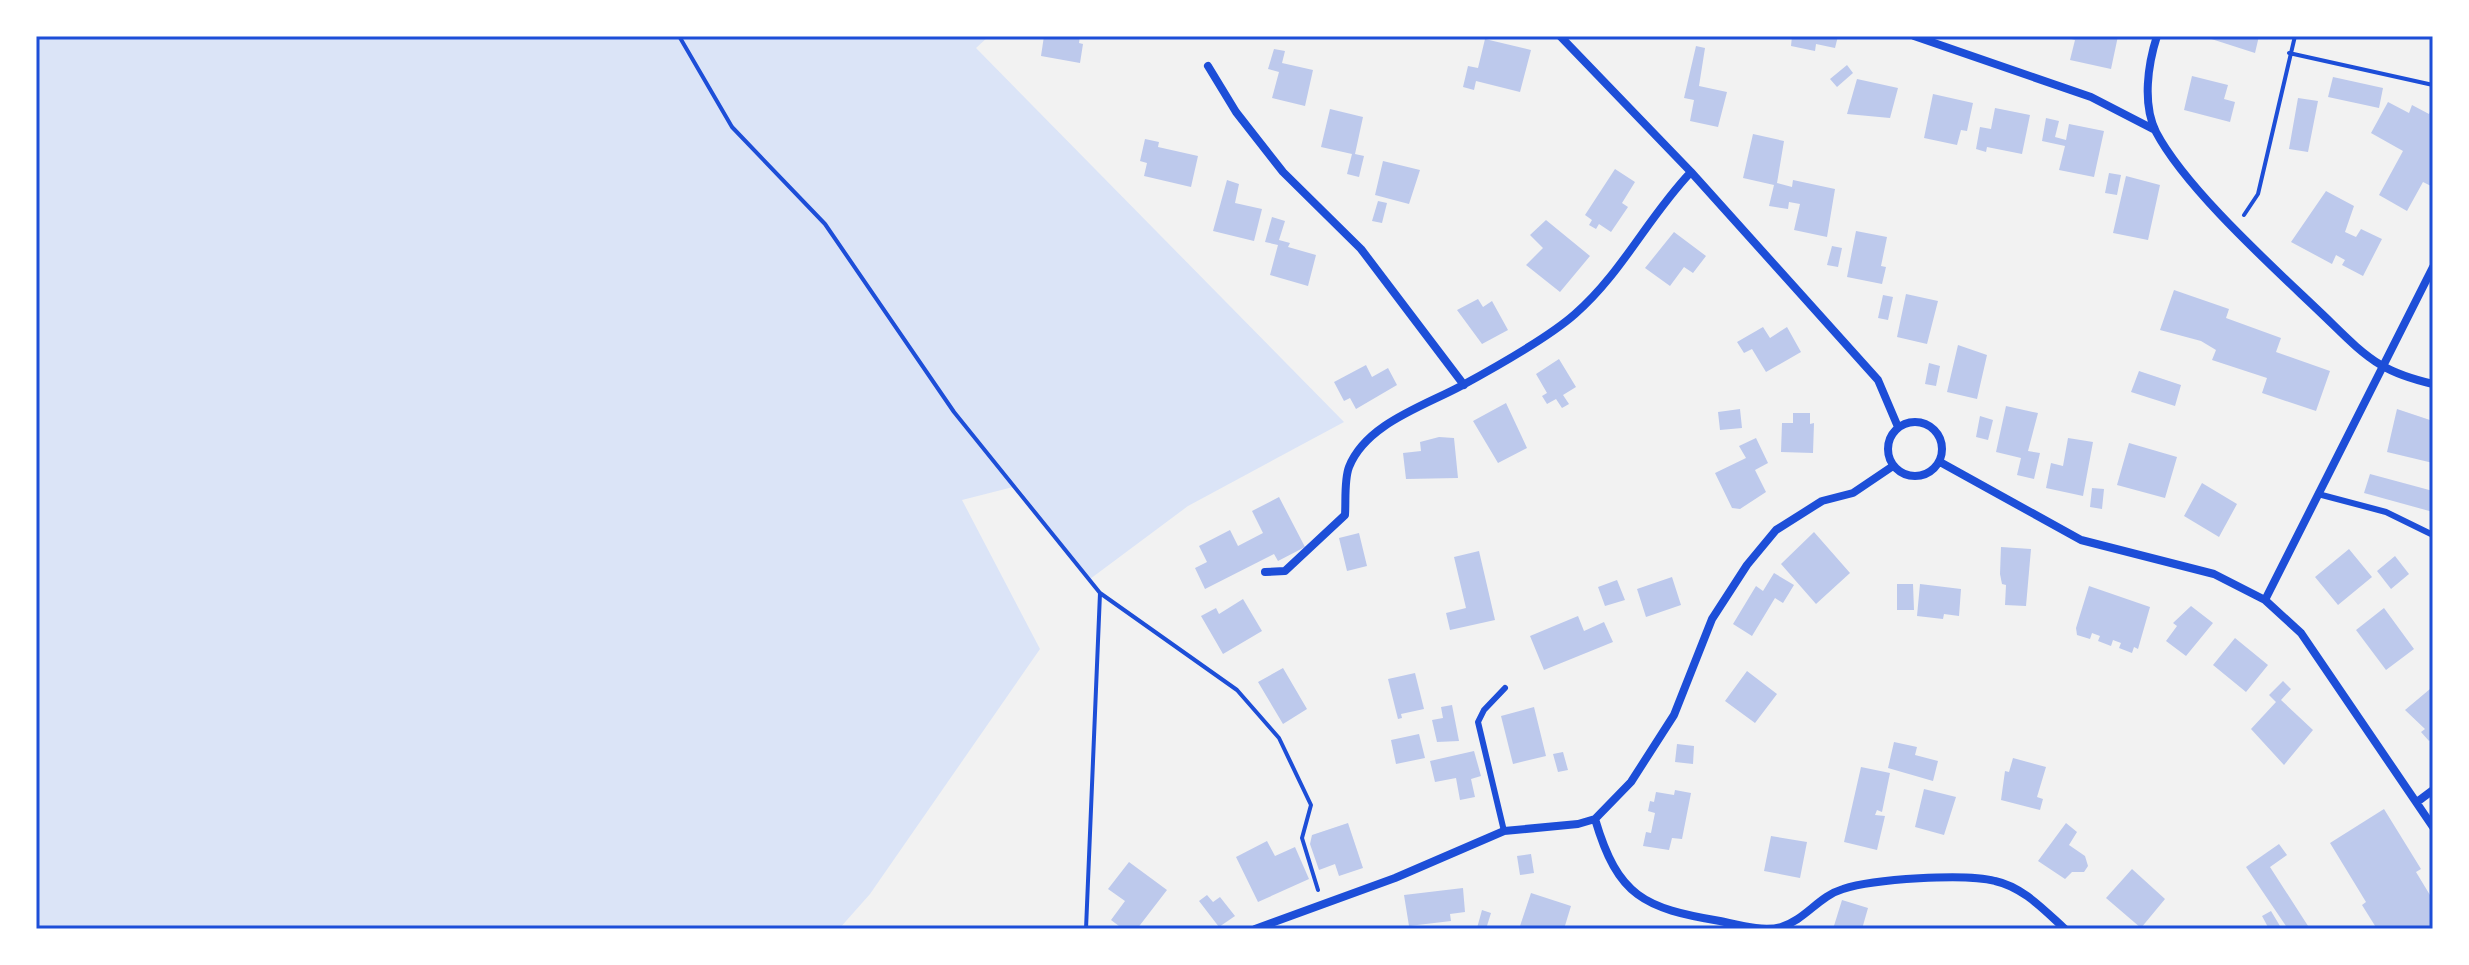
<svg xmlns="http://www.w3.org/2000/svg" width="2469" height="965" viewBox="0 0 2469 965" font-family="'Space Grotesk',sans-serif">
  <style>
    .green { fill: #dbe4f7 }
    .building { fill: #bdc9ec }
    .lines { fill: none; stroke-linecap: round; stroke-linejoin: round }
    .path { stroke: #1d4ed8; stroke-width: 4 }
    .service { stroke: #1d4ed8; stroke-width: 6 }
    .minor { stroke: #1d4ed8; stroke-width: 8 }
    .neatline { fill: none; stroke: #1d4ed8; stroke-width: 3 }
  </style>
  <rect width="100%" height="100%" fill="#f2f2f2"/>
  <path class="green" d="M36,36h953l-13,12 368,374 -156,84 -98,73 -73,-93 -55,14 78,149 -170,245 -31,35h-803z"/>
  <path class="building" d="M1044,36h36l-1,7 4,1 -3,19 -39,-7z
    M1792,36h46l-3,12 -19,-4 -1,7 -24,-5z
    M2060,36h58l-7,33 -41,-9 5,-20z
    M2202,36h57l-4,17z
    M1485,39l46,11 -11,42 -44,-11 -2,9 -11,-3 5,-21 10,2z
    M1696,46l9,2 -6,38 28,6 -9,35 -28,-6 4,-21 -10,-2z
    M1274,49l11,2 -3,12 31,7 -8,36 -33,-8 7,-26 -11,-3z
    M1847,65l6,8 -16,14 -7,-8z
    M2192,76l36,9 -4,14 11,3 -5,20 -46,-12z
    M2333,77l50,11 -4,20 -51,-11z
    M1857,79l41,9 -8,30 -43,-4z
    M1933,94l40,9 -6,28 -6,-1 -4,15 -33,-7z
    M2298,98l20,3 -10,51 -19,-3z
    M2388,102l21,11 3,-8 17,9 4,-8v75l-2,5 -8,-4 -16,29 -28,-16 24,-44 -32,-18z
    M1995,108l35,7 -8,39 -35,-7 -1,5 -10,-3 4,-22 11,2z
    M1330,109l33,8 -8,37 9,2 -5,21 -12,-3 5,-20 -31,-7z
    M2046,118l13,3 -4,16 11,3 3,-16 35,7 -10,46 -35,-7 6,-24 -23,-5z
    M1753,134l31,7 -7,42 15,4 1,-7 42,9 -8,48 -33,-7 6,-26 -11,-2 -1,7 -19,-3 5,-21 -31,-7z
    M1145,139l14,3 -1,5 40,9 -7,31 -47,-11 3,-13 -7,-2z
    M1383,161l37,9 -11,34 -34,-9z
    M1615,169l20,13 -13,21 6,4 -17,25 -12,-8 -3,5 -7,-4 3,-5 -7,-5z
    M2109,173l12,2 -4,20 -12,-2z
    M2126,176l34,9 -12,55 -35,-7z
    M1227,180l12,4 -4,19 27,6 -8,32 -41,-10z
    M2326,191l28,15 -9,26 11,5 5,-8 21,10 -19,37 -21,-11 3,-5 -9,-5 -4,9 -41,-22z
    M1378,201l9,2 -5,20 -10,-2z
    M1272,217l13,4 -6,19 11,3 -2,4 28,8 -8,31 -38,-11 8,-30 -13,-3z
    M1546,220l44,36 -30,36 -34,-27 17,-17 -13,-13z
    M1856,231l31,6 -6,29 5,1 -4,17 -35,-7z
    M1674,232l32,24 -13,17 -9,-6 -14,19 -25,-18z
    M1832,246l10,2 -4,19 -11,-2z
    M2174,290l55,19 -3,9 55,20 -5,14 54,19 -14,40 -54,-18 5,-15 -55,-18 4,-10 -15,-9 -41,-11z
    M1906,294l32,7 -11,43 -30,-7z
    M1883,295l10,2 -5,23 -10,-2z
    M1478,299l5,8 9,-6 16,29 -26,14 -25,-34z
    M1763,327l7,11 17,-11 14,25 -35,20 -14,-23 -8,4 -7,-11z
    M1958,345l29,10 -10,44 -30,-7z
    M1559,359l17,28 -13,8 6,9 -7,4 -6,-9 -9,5 -5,-8 5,-3 -11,-19z
    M1929,363l11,3 -4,20 -11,-2z
    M1366,365l6,12 16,-9 9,17 -41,24 -6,-11 -6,3 -10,-19z
    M2139,371l42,14 -6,21 -44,-14z
    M1506,403l21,45 -29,15 -25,-42z
    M2006,406l32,7 -10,38 12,2 -6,26 -17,-4 4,-17 -25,-6z
    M1740,409l2,19 -22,2 -2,-18z
    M2397,409l36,12v42l-46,-11z
    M1793,413h17v11l4,-1 -1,30 -32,-1 1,-29h11z
    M1980,416l13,4 -5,20 -12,-3z
    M1439,437l15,1 4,40 -52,1 -3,-26 18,-2 -1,-9z
    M1756,438l12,25 -13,7 11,22 -26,17 -8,-1 -17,-35 31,-15 -7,-12z
    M2068,438l25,4 -10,54 -37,-8 5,-25 12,3z
    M2129,443l48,14 -12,41 -48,-13z
    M2370,474l63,17v21l-69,-19z
    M2202,483l35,21 -18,33 -35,-21z
    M2092,488l12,1 -2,20 -12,-2z
    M1279,497l26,50 -27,14 -4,-7 -69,35 -10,-21 12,-6 -8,-16 31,-16 8,16 25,-13 -11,-22z
    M1814,532l36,41 -34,31 -35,-40z
    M1359,533l8,33 -20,5 -8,-33z
    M2001,547l30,2 -5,57 -21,-1 1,-20 -4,-1 -2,-10z
    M2349,549l23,28 -34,28 -23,-28z
    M1479,551l16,69 -45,10 -4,-17 20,-5 -12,-51z
    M2395,556l14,18 -18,15 -14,-18z
    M1774,573l20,12 -11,18 -8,-5 -23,38 -19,-12 23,-38 7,5z
    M1672,577l9,28 -35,12 -9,-28z
    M1617,580l8,20 -20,6 -7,-19z
    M1897,584h16l1,26h-17z
    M1920,584l41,5 -2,27 -15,-2 -1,5 -26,-3z
    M2089,586l61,21 -12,42 -4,-2 -2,6 -13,-5 2,-5 -8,-3 -2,6 -13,-5 2,-5 -8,-3 -2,6 -13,-4 -1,-7z
    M1243,599l19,32 -39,23 -22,-38 15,-8 3,6z
    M2191,606l22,17 -27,33 -20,-15 11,-15 -4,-3z
    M2384,608l30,41 -28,21 -30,-40z
    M1578,616l6,15 20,-9 9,20 -69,28 -14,-34z
    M2235,638l33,27 -22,27 -33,-27z
    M1283,668l24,41 -24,15 -25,-42z
    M1747,671l30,23 -22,29 -30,-22z
    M1415,673l9,36 -23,5 1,4 -4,1 -10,-40z
    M2283,681l8,8 -10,11 32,30 -29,35 -33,-36 25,-27 -7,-7z
    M2430,689l3,3v46l-4,3 -8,-9 4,-3 -20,-19z
    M1452,705l7,36 -22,1 -5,-22 11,-2 -2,-11z
    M1534,707l12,49 -33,8 -12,-48z
    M1419,734l6,24 -29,6 -5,-24z
    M1894,742l23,5 -2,8 23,6 -5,20 -45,-13z
    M1677,744l17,2 -1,18 -18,-2z
    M1474,751l7,25 -10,3 4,18 -15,3 -4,-22 -21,4 -5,-21z
    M1563,752l5,18 -10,2 -5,-18z
    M2013,758l33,9 -9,30 6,2 -3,11 -39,-10 4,-29 4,1z
    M1861,767l29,6 -8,39 -5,-2 -2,5 10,1 -8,34 -33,-8z
    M1924,789l32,8 -12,38 -29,-8z
    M1675,790l16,3 -9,46 -10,-1 -3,12 -26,-4 3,-14 5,1 4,-20 -7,-2 2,-10 4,1 2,-10 18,3z
    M2384,809l37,60 -5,3 17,28v29h-56l-15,-24 4,-3 -36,-59z
    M1348,823l15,45 -24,8 -4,-12 -16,6 -9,-26 2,-9z
    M2066,823l11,9 -8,13 16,11 3,10 -4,6h-12l-7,7 -27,-18z
    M1771,836l36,6 -7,36 -36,-7z
    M1267,841l8,15 20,-9 14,32 -51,23 -22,-45z
    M2279,844l8,11 -17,12 40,62h-22l-42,-62z
    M1531,854l3,19 -14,2 -3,-19z
    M1129,862l38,28 -30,39h-14l-12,-9 14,-19 -17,-12z
    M2132,869l33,30 -24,29 -35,-30z
    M1463,888l2,24 -15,2 1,7 -42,5 -5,-31z
    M1531,893l40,13 -7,23h-45z
    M1207,895l6,7 7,-5 15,19 -16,11 -20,-26z
    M1842,900l26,8 -6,21h-29z
    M1482,910l9,3 -5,16 -9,-1z
    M2271,911l9,15 -6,3h-5l-7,-13z"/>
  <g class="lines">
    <path class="path" d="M679,36l53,91 93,97 129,188 146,181 -14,336
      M2289,53l144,32
      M2244,215l14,-21 37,-158
      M1100,593l137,97 42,48 32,67 -9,33 16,52"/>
    <path class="service" d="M2318,494l68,18 47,23
      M1504,831l-26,-109 6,-12 21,-22"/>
    <path class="minor" d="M1560,36l131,136 187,208 20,47
      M1914,36l177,61 64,33
      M2157,36c-9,28 -15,68 -1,96 30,57 117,135 165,181 19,18 38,39 60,52 15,9 35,15 52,19
      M1208,66l28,46 47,60 78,77 103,136
      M1888 449a27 27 0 1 1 54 0a27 27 0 1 1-54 0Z
      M1940,462l141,78 133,34 51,26 36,33 132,194
      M1265,572l20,-1 60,-56c1,-14 -1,-35 4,-48 17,-43 75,-61 112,-81 33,-18 87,-48 114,-72 47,-41 73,-97 116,-142
      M2265,600l168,-333
      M2417,802l16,-12
      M1595,819c23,78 49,89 125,102 19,4 43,11 61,6 24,-7 38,-31 62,-38 30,-10 122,-16 152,-8 28,6 49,29 70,48
      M1255,929l140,-51 109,-47 74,-7 17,-5 36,-37 43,-67 38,-96 35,-54 29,-35 46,-29 31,-8 40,-27"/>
  </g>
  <rect width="2469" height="965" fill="none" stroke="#ffffff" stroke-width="76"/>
  <rect x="38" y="38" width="2393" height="889" class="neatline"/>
</svg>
